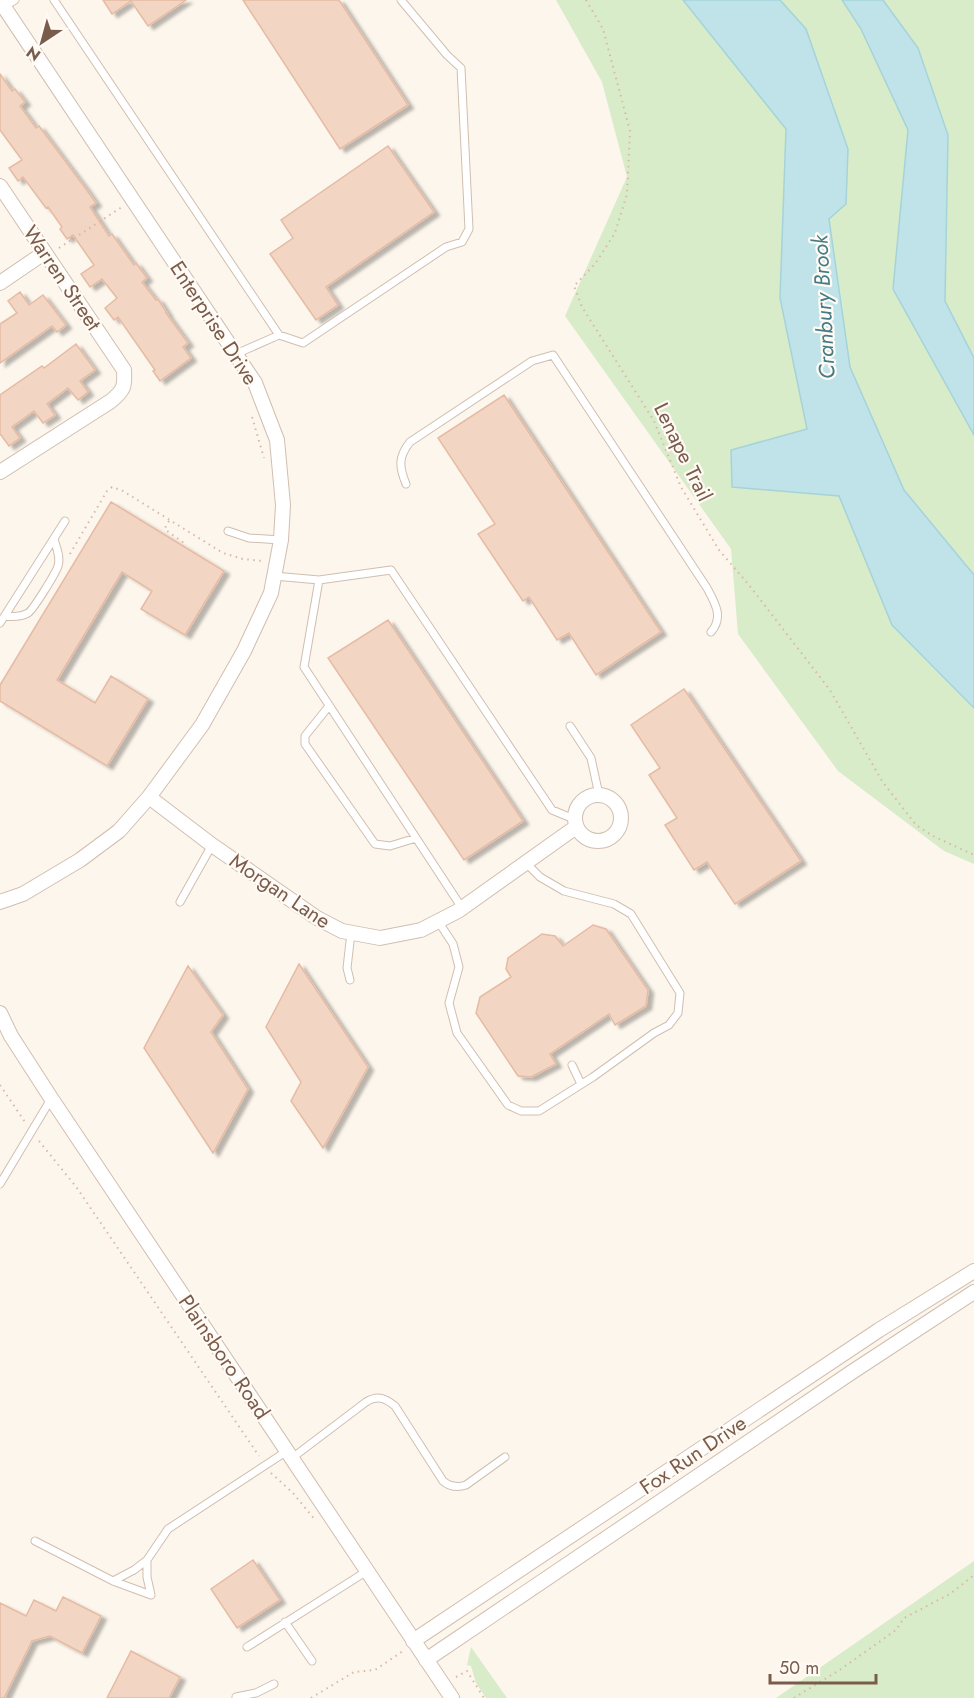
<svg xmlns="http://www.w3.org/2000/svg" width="974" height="1698" viewBox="0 0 974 1698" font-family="Jost,sans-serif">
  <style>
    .green { fill: #d8ecc9 }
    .water { fill: #bfe3e8; stroke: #a5d3da; stroke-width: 1.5 }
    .building { fill: #f3d5c3; stroke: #e6bba3; stroke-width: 1.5; filter: url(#shadow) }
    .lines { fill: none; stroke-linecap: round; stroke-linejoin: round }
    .lane-casing { stroke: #d1beb0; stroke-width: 9 }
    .street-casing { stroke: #d1beb0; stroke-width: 16 }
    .path { stroke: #d9b8a5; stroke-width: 2; stroke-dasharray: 1.5 4.5; stroke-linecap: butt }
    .lane { stroke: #fff; stroke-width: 7 }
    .street { stroke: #fff; stroke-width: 14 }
    .labels { text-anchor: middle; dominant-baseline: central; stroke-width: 4.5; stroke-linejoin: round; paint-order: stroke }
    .street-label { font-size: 21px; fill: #7a5c4d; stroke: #fffaf3 }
    .water-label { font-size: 22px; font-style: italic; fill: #437c86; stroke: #fffaf3 }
  </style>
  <defs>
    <filter id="shadow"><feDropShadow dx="5.5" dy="3.5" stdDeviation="1.5" flood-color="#0004"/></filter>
  </defs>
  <rect width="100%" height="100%" fill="#fdf6ec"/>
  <path class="green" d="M556,0h127l103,129 -6,169 27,132 -76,20 1,37 107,8 53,130 82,83v156l-30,-13 -106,-80 -100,-137 -7,-85 -166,-233 62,-139 -25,-95z
    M780,0h62l19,29 47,101 -15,159 81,146v140l-70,-85 -54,-123 -21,-148z
    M883,0h91v358l-29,-57 3,-166 -30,-87z
    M974,1561v137h-198z
    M471,1647l36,51h-21l-10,-15 -5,-17 -4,-1z"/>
  <path class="water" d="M683,0h97l26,29 42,120 -2,55 -17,15 21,148 54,123 70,85v133l-82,-83 -53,-129 -107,-9 -1,-37 76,-21 -27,-131 6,-169z
    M842,0h41l35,48 30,87 -3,166 29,57v77l-81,-146 15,-159 -47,-101z"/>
  <path class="building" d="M103,0h83l-38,26 -17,-25 -19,13z
    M243,0h96l69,105 -68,44z
    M0,74l12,17 3,-2 10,13 -5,4 16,22 3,-2 47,63 10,14 -6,4 19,29 3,-2 22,31 2,-2 11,15 -5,4 14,18 2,-1 9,14h-1l22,30 -5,4 8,11 -31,23 -7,-10 2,-1 -37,-53 -4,3 -9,-12 12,-10 -15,-19 -12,8 -9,-13 13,-9 -21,-30 -6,4 -7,-10 2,-2 -14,-20 -2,1 -23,-31 -5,4 -9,-13 13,-8 -22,-30z
    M388,146l46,66 -108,75 12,18 -22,15 -46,-66 23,-16 -12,-18z
    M20,292l9,13 14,-10 23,30 -9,7 -5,-6 -52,37v-39l17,-11 -9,-12z
    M76,344l19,26 -15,11 8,11 -10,8 -10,-12 -21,16 8,11 -12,8 -9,-12 -22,16 8,11 -11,8 -8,-11h-1v-40l42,-29 2,2z
    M504,395l157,237 -65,43 -27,-42 -12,7 -28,-43 -6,4 -45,-67 17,-10 -57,-86z
    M111,502l113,69 -39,64 -44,-26 11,-18 -30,-19 -65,108 38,23 16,-27 37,23 -41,67 -107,-65v-16z
    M388,620l135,201 -59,39 -136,-202z
    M684,689l117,172 -66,43 -28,-42 -13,8 -29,-45 12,-7 -28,-43 11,-7 -29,-43z
    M593,925l13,4 42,61 -2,16 -31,19 -6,-11 -59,40 6,10 -25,13 -13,-1 -42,-63 4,-16 31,-20 -5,-8 2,-11 34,-24 13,2 8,10z
    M299,964l69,103 -45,81 -32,-47 10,-19 -35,-55z
    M188,966l35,49 -12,17 37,57 -35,64 -69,-105z
    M253,1560l27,40 -43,28 -26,-39z
    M63,1597l38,19 -19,37 -32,-17 -18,5 -28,57h-4v-95l26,13 8,-16 22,11z
    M131,1651l49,26 -11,21h-62z"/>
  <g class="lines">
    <defs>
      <path id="lane" d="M54,0l225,335
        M4,7l11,-7
        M236,354l43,-19 24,8 143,-96 16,-5 7,-13 -8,-161 -14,-13 -46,-55
        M406,484c-7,-17 -8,-27 4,-42l122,-81 21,-6 154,233c8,15 17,29 4,44
        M228,531l21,7 32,2
        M274,576l45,4
        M5,616c8,1 16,1 23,-3 5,-3 28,-40 30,-47 3,-9 -2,-19 -4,-27
        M0,623l65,-102
        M329,706l-24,30v8l70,100 15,2 26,-8
        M570,726l21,32 8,37
        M180,902l32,-57
        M462,908l-158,-241 15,-87 72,-10 161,240 22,9
        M438,921l15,23 6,23 -10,36 8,30 51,72 13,6h18l54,-34 61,-44 15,-8 9,-12 2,-20 -49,-79 -17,-10 -50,-13 -24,-14 -14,-14
        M350,980l-3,-12 4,-35
        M572,1065l9,19
        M0,1184l51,-85
        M292,1458l74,-56c12,-7 19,-4 29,4l48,75c7,6 14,7 23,4l39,-28
        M35,1541l78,40 38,14
        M113,1581l21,-11 13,-10
        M151,1595l-4,-18v-17l21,-31 119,-78
        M285,1622l27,39
        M247,1647l120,-76
        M236,1697l20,-4 18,-9"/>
      <path id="street" d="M0,1l255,382 22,57 6,65 -2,35 -10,53 -27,58 -42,74 -53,72 -30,34 -39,29 -57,34 -23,8
        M0,186l124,184c1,17 0,20 -13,31l-111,71
        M0,283l44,-30
        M575 818a23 23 0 1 1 46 0a23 23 0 1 1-46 0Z
        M149,797l63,48 105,73 25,13 38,7 41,-8 37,-19 118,-84
        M0,1013l11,23 40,62 401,600
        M413,1641l466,-311 95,-59
        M426,1660l426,-288 122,-80"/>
    </defs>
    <use href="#lane" class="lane-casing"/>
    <use href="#street" class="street-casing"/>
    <path class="path" d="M586,0l17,29 27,102 -3,63 -12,39 -20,31 -21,22 8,21 72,114 27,66 38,63 30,35 81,105 52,91 34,44 17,11 41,19
      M59,248l63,-41
      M252,417l12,41
      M169,521l-4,7 2,3 17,12v4
      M70,554l37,-63 5,-4 11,4 100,62 20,6 19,2
      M0,1085l25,37
      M39,1141l38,47 182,268
      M271,1473l22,20 23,28
      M456,1677l11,-6 17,27
      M311,1698l43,-26 21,-2 28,-19
      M794,1698l47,-29 55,-39 8,-12 46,-24 24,-19"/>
    <use href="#lane" class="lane"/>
    <use href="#street" class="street"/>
  </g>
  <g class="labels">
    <g class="street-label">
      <text transform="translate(62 278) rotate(56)">Warren Street</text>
      <text transform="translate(214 323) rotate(57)">Enterprise Drive</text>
      <text transform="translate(683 452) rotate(64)">Lenape Trail</text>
      <text transform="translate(280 891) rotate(34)">Morgan Lane</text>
      <text transform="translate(224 1357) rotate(56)">Plainsboro Road</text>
      <text transform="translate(693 1455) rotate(-34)">Fox Run Drive</text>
    </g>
    <g class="water-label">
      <text transform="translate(823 307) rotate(-93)">Cranbury Brook</text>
    </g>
  </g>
  <g transform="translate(42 42) rotate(216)" stroke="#fffaf3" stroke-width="4.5" paint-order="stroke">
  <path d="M0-4.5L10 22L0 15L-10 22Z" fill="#7a5c4d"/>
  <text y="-9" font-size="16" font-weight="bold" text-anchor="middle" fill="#7a5c4d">N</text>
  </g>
  <path d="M770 1674v9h106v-9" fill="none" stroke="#7a5c4d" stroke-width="3"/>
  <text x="779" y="1674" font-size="18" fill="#7a5c4d" stroke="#fffaf3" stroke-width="4.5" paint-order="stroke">50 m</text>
</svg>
